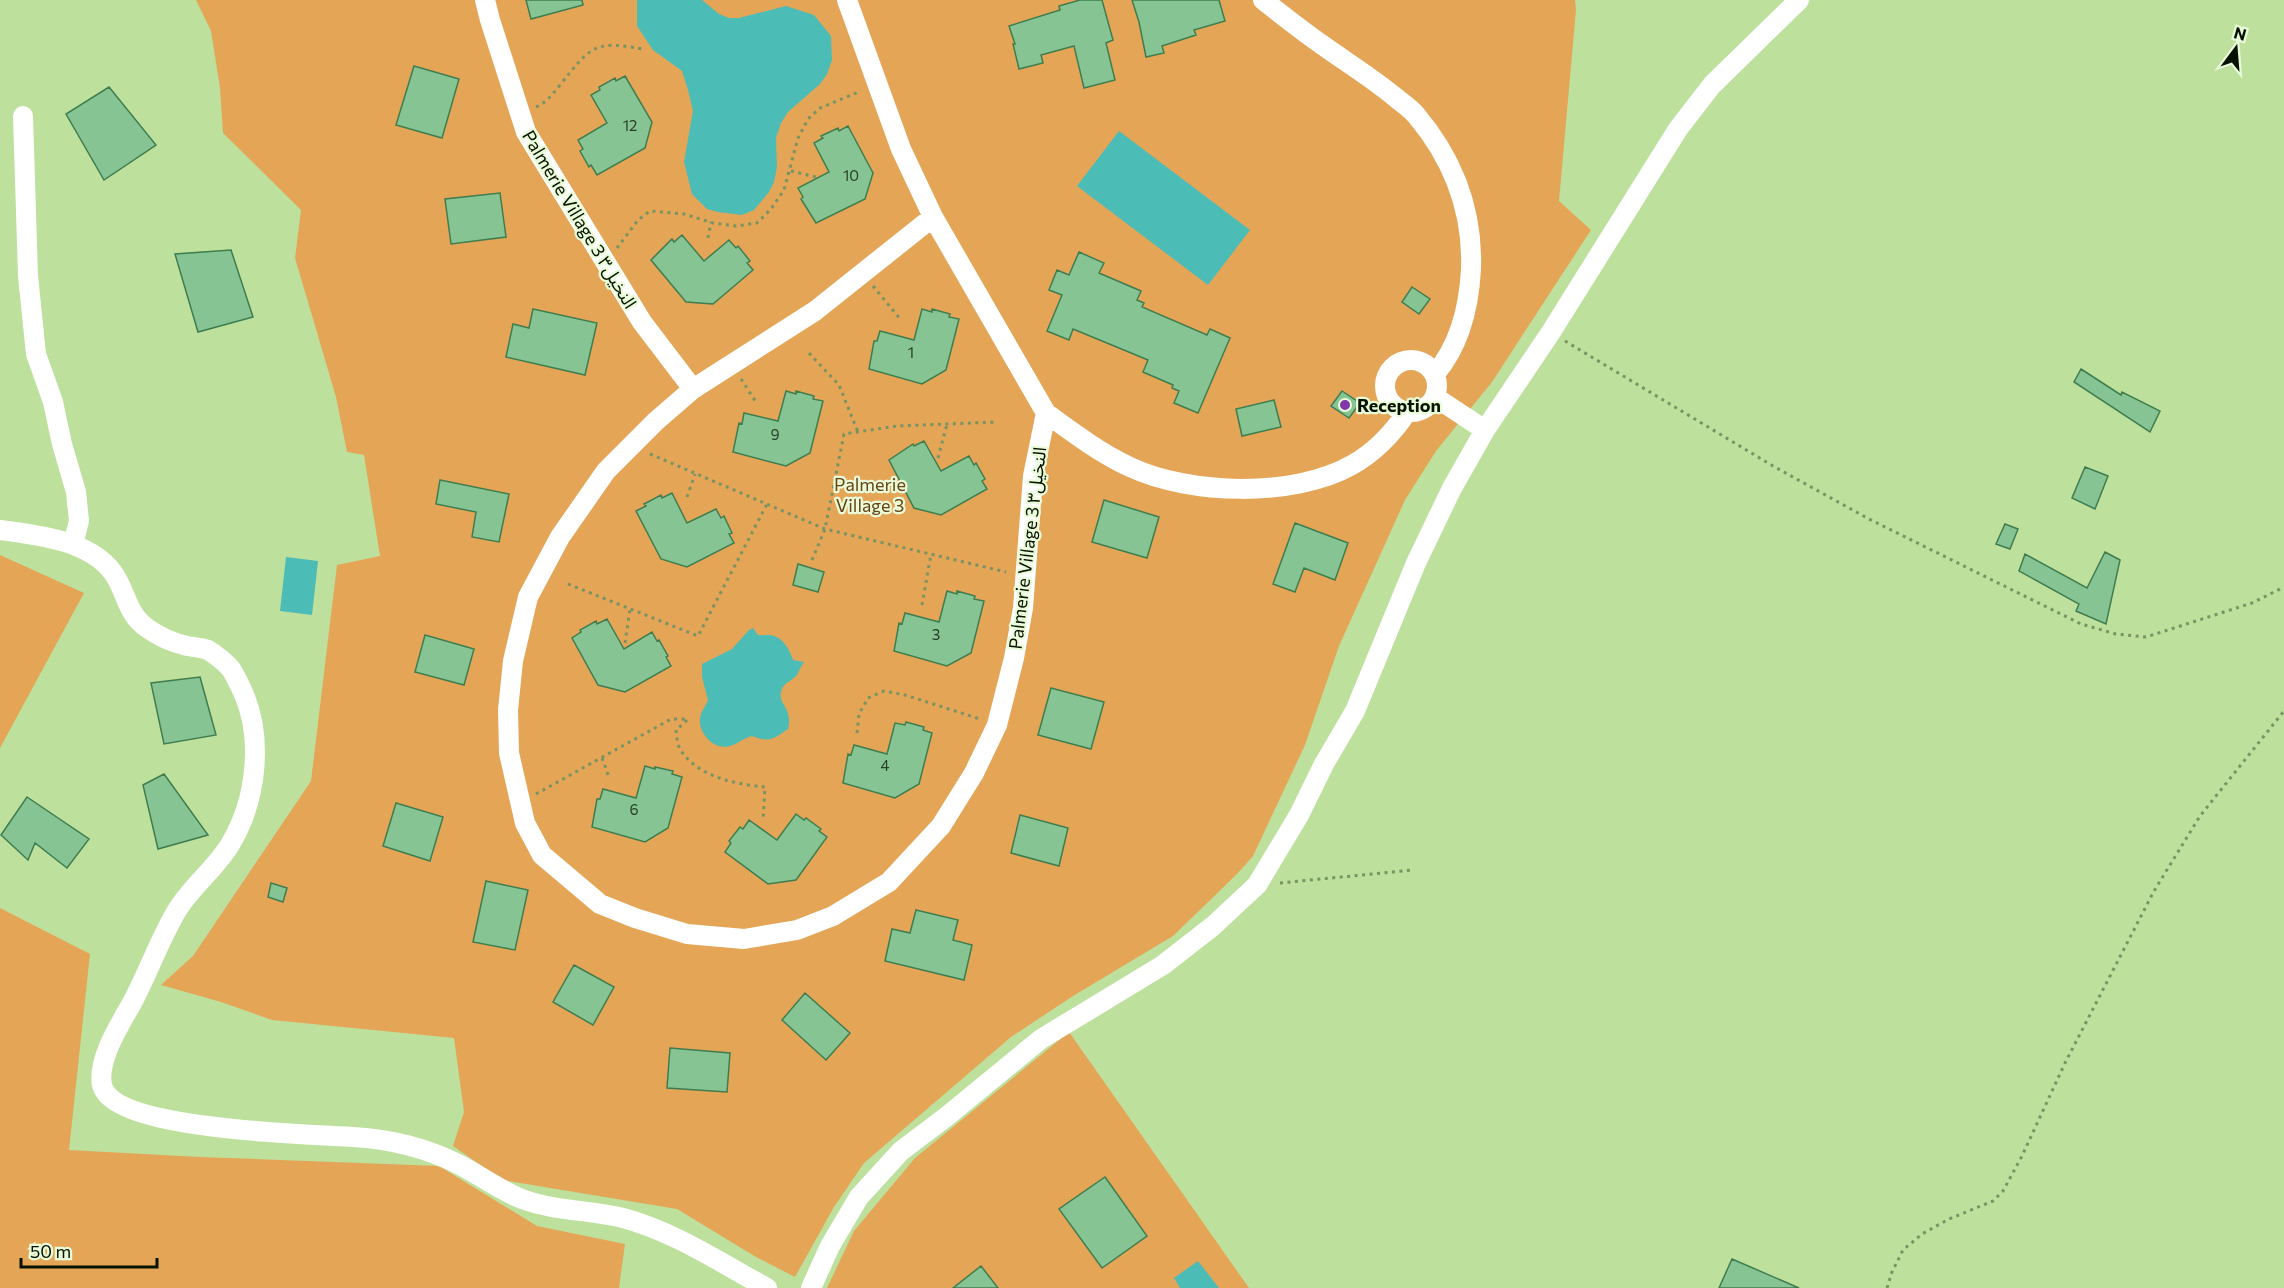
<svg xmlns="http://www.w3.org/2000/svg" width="2284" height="1288" viewBox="0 0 2284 1288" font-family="Commissioner,'Noto Sans Arabic',sans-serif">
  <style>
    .green { fill: #e4a557 }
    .water { fill: #4bbcb6 }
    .building { fill: #86c593; stroke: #3f7d4f; stroke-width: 1.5 }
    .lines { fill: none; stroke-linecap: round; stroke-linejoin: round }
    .path { stroke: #799362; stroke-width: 3; stroke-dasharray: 3 4.5; stroke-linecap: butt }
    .minor { stroke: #fff; stroke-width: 20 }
    .poi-dot { fill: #8038aa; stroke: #e9fbd9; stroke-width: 2 }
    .labels { text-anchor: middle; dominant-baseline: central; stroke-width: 4.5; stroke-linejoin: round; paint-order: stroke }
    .number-label { font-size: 15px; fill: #273f25 }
    .street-label { font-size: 18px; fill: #071200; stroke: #e9fbd9 }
    .poi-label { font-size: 18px; font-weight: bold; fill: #071200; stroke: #e9fbd9; text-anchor: start }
    .park-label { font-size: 18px; fill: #664311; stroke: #e9fbd9 }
  </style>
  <rect width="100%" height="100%" fill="#bde09d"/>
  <path class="green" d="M196,0h1379l1,10 -17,191 32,29 -99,152 -56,69 -31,49 -66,146 -34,99 -52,111 -16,18 -64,62 -100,60 -62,41 -147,126 -30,44 -39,70 -39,-20 -79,-48 -175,-29 -49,-34 11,-34 -10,-74 -182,-18 -51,-18 -60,-17 32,-29 118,-175 26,-216 43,-9 -16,-101 -17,-3 -11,-55 -41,-139 6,-48 -78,-77 -3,-45 -9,-57z
    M0,555l84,38 -84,155z
    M0,908l90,46 -21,196 131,7 239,9 98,60 88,18 -6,44h-619z
    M1069,1032l180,256h-422l27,-57 61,-73z"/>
  <path class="water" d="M637,0h65l17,14 10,4h10l47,-12 28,9 17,21 1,24 -5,14 -7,10 -32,28 -7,11 -5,15 1,29 -3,15 -5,10 -15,18 -12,5 -24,-3 -11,-3 -15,-15 -8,-32 9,-51 -5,-21 -6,-19 -29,-21 -16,-24z
    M1119,131l131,99 -42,55 -131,-99z
    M286,557l32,4 -6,54 -32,-4z
    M753,628l5,7c5,1 11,-1 16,1 10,3 16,15 19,24l11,2c-3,4 -5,9 -7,13 -5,6 -15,8 -16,17 -3,13 12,16 7,37 -15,10 -18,14 -36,7 -9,2 -14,8 -22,10 -16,5 -32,-13 -30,-28 1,-7 6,-12 8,-18l-6,-23v-13l30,-15 17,-19z
    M1198,1261l21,27h-39l-6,-10z"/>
  <path class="building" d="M526,0h56l1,5 -52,14z
    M1080,0h22l11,40 -7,3 9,37 -31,8 -10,-42 -33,9 2,8 -24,6 -6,-25h2l-6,-18 51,-16 -1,-4z
    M1132,0h87l6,21 -31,9 2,5 -34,11 2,7 -18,4 -7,-35z
    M414,66l45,13 -17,59 -46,-13z
    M625,76l27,46 -7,26 -48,27 -6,-10 -2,2 -9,-16 3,-2 -5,-9 29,-17 -16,-28 9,-5 -1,-3 16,-9 1,3z
    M109,87l47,58 -52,35 -38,-66z
    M848,126l25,47 -8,26 -49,24 -15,-24 2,-2 -5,-9 31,-16 -15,-29 9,-5 -2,-2 17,-8 1,3z
    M500,193l6,44 -55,7 -6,-45z
    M682,235l22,26 25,-21 7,8 2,-2 12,15 -3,2 6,7 -40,34 -27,-2 -35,-42 21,-21 2,3z
    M231,250l22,67 -55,15 -23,-78z
    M1079,252l25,11 -5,10 42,18 -4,9 7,3 -2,4 65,28 3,-6 20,9 -32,75 -24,-10 5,-12 -7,-3 1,-3 -30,-13 5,-12 -75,-31 -4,11 -22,-9 15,-36 -13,-5 8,-20 12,5z
    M1412,287l18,12 -11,15 -17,-12z
    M533,309l64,14 -12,52 -79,-18 7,-33 16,4z
    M922,309l10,3v-3l18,5 -1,3 10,2 -13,51 -24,14 -53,-15 5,-28h3l3,-10 34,9z
    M2081,369l40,26 1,-3 38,19 -10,21 -76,-50z
    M786,391l10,3v-3l18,5 -1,3 10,2 -13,52 -24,13 -53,-14 6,-29 3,1 2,-11 34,8z
    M1342,391l18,12 -11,15 -18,-12z
    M1274,400l7,27 -39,9 -6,-27z
    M924,441l17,30 28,-15 5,9 2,-2 9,16 -3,2 5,8 -46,26 -27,-7 -25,-48 24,-16 1,2z
    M2085,467l23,9 -13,33 -23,-11z
    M440,480l69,14 -10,48 -27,-5 4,-25 -40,-8z
    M672,493l15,30 29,-14 5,9 3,-2 8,17 -3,1 5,9 -47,24 -26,-8 -25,-48 10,-5 -2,-2 17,-9 1,3z
    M1104,500l55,17 -12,41 -55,-16z
    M1295,523l53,20 -13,37 -31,-12 -9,24 -22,-8z
    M2005,524l13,5 -8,20 -14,-5z
    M2105,552l15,8 -14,64 -30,-13 3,-7 -60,-33 6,-17 62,34z
    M798,564l26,8 -6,20 -25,-7z
    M947,591l10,3v-3l18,5 -1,3 10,2 -13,52 -24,13 -53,-15 5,-28 3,1 3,-11 34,9z
    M607,619l17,30 28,-17 5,9 2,-1 9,16 -2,1 5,9 -46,26 -27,-7 -26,-47 9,-6 -1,-2 16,-9 1,3z
    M425,635l49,14 -10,36 -49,-13z
    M200,677l16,58 -52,9 -13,-61z
    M1051,688l53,14 -13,47 -53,-14z
    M906,722l18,5 -1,3 9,3 -13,51 -24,14 -52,-15 5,-29 3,1 3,-10 33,9 8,-31 10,2z
    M645,766l10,3v-2l18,4 -1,3 10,3 -14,51 -23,14 -53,-15 5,-28h3l3,-10 33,9z
    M164,774l44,61 -50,14 -15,-64z
    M27,797l62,42 -22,29 -32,-25 -7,17 -27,-25z
    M396,803l47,14 -13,44 -47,-15z
    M796,814l8,6 2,-2 15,11 -2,2 8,6 -31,43 -28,4 -43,-32 6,-9 -2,-2 11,-14 3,2 6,-9 28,20z
    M1020,815l48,13 -9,38 -48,-13z
    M486,881l42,9 -13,60 -42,-8z
    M271,883l16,5 -4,14 -15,-5z
    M916,910l42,10 -5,20 19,5 -8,35 -79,-19 7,-32 18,4z
    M574,965l40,22 -21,38 -40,-23z
    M805,993l45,40 -24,27 -44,-40z
    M670,1048l60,5 -3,39 -60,-4z
    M1105,1177l42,59 -45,32 -43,-59z
    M1732,1259l67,29h-80z
    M981,1266l17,22h-45z"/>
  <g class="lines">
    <path class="path" d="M536,107c11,-5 16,-12 24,-22 29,-36 33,-46 82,-36
      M791,171l29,7
      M708,238l3,-16
      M617,248l21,-28 12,-9 34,3 29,9 23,3 21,-3 14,-14 13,-19 14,-52 10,-19 12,-11 41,-17
      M873,286l28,34
      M1565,341l208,125 96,53 212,105 35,10 30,3 106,-34 32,-16
      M809,353l30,32 19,47
      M741,379l15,23
      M650,454l175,75 181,43
      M938,458l9,-34
      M687,497l8,-23
      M812,560l13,-31 19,-95 53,-8 100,-4
      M568,584l130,52 69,-132
      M922,605l9,-51
      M625,643l5,-34
      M687,720l-11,10c1,6 1,14 4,19 17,28 55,35 85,38l-2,33
      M857,733l2,-19 9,-16 16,-7 21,4 75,24
      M602,758l7,19
      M536,794l135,-75h18
      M1280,883l133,-13
      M1887,1288l5,-16 11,-22 19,-16 27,-15 44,-18 10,-10 19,-35 43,-93 89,-172 46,-75 84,-105"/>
    <path class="minor" d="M485,0l5,20 36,112 116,190 51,67
      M847,0l54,149 32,68 113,196c26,19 54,40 84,54 60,28 163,31 222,-2 23,-13 41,-32 55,-53
      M1263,0c19,15 38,30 58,44 25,18 50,33 74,53 7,6 15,11 21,18 37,44 57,96 55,154 -2,38 -11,76 -36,105
      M23,116l5,160 8,78 17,48 9,42 14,48 3,29 -6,23
      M933,217l-118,94 -122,78 -37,32 -50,50 -46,66 -32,60 -15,64 -5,49 1,43 16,70 17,32 58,49 35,14 52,16 57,5 53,-9 36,-14 56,-34 52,-56 33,-53 23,-48 17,-67 9,-50 10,-132 13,-63
      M1385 386a26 26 0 1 1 52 0a26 26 0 1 1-52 0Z
      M1435,397l50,33
      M0,530c39,5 96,11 117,49 10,18 12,37 30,49 11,8 27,15 40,18 6,1 15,2 21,4 7,4 18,13 23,19 4,6 7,13 10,19 23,47 16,111 -10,155 -15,26 -40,43 -55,69 -17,29 -28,61 -44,91 -12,21 -35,57 -30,82 11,46 209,49 251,52 35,2 73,11 105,27 22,11 41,26 64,35 32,12 68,11 101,19 50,13 98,45 144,70
      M811,1288l19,-42 29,-49 42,-46 45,-34 95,-78 122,-74 50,-39 44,-41 42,-70 25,-51 31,-53 61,-148 36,-75 33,-58 66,-98 127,-203 34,-44 87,-85"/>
  </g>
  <circle class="poi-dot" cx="1345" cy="405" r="6"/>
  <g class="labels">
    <g class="number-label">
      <text x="630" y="125">12</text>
      <text x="851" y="175">10</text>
      <text x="911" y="352">1</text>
      <text x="775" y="434">9</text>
      <text x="936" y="634">3</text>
      <text x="885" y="765">4</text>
      <text x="634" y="809">6</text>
    </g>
    <g class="street-label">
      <text transform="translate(580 219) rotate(59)">Palmerie Village 3 النخيل٣</text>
      <text transform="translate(1027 548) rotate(-83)">Palmerie Village 3 النخيل٣</text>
    </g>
    <g class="poi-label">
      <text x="1357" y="405">Reception</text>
    </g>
    <g class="park-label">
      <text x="870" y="484">Palmerie<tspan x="870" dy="21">Village 3</tspan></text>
    </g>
  </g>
  <g transform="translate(2236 48) rotate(16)" stroke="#e9fbd9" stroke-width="4.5" paint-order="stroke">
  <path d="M0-4.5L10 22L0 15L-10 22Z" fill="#071200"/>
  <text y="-9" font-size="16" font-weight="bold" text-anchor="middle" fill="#071200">N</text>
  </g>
  <path d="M21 1258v9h136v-9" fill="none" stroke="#071200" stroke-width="3"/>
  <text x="30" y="1258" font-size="18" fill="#071200" stroke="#e9fbd9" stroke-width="4.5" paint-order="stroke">50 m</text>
</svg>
